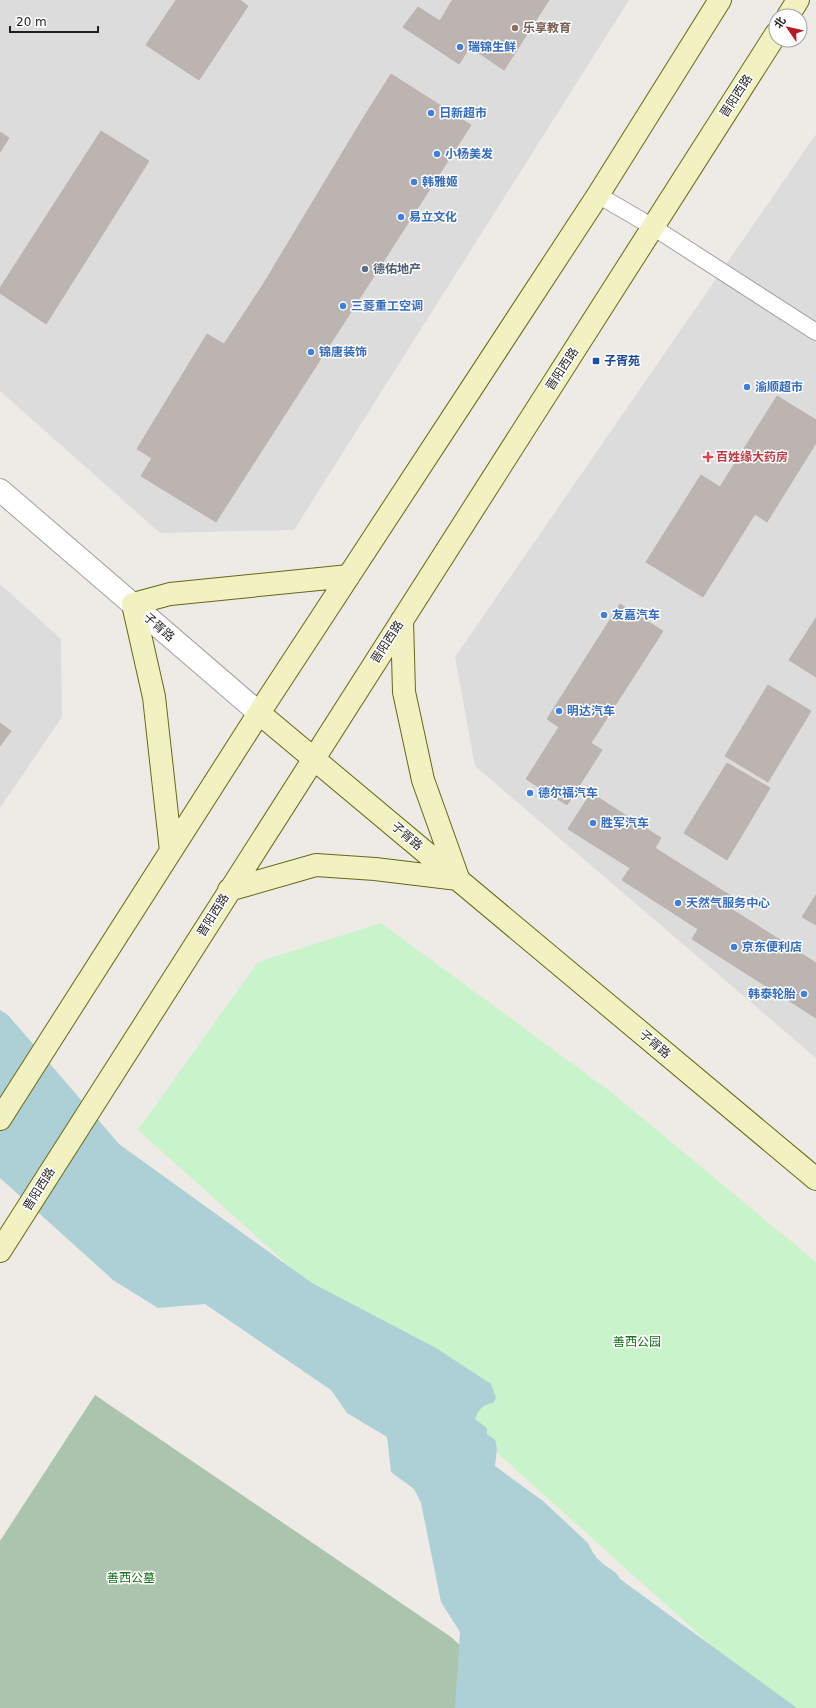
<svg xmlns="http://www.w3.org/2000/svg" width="816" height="1708" viewBox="0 0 816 1708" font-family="'DejaVu Sans','Noto Sans SC',sans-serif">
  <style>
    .residential { fill: #dddcdc }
    .cemetery { fill: #abc4ad }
    .park { fill: #c9f3ca }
    .water { fill: #add0d6 }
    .building { fill: #bbb4b0; stroke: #beb2ab }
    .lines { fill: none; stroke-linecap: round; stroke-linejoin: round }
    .lane-casing { stroke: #a0a0a0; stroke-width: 18 }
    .street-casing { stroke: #a0a0a0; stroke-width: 24 }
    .secondary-casing { stroke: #666913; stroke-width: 24 }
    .lane { stroke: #fff; stroke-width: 16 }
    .street { stroke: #fff; stroke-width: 22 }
    .secondary { stroke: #f2f1c1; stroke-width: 22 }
    .education-dot { fill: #8d6e63; stroke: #fff; stroke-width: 1.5 }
    .shop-dot { fill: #3f7fe0; stroke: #fff; stroke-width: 1.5 }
    .service-dot { fill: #5c6f8a; stroke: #fff; stroke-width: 1.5 }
    .transit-dot { fill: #1a4fb4; stroke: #fff; stroke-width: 1.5 }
    .health-dot { fill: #e0444e; stroke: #fff; stroke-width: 1.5 }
    .labels { text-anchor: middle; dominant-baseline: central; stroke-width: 3; stroke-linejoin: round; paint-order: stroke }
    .education-label { font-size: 12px; font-weight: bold; fill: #785e54; stroke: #fff; text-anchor: start }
    .shop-label { font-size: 12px; font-weight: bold; fill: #366cbe; stroke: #fff; text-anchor: start }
    .street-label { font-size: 12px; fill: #1f1f1f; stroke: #fff }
    .service-label { font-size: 12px; font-weight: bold; fill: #4e5e75; stroke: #fff; text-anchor: start }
    .transit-label { font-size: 12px; font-weight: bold; fill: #164399; stroke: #fff; text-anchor: start }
    .health-label { font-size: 12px; font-weight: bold; fill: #be3a42; stroke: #fff; text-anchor: start }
    .park-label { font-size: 12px; fill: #1a701b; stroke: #fff }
  </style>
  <rect width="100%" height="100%" fill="#eeebe7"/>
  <path class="residential" d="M0,0h629l-335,530 -134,3 -160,-142z
    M816,134v924l-341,-292 -20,-109z
    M0,584l61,55 1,78 -62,91z"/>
  <path class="cemetery" d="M95,1395l356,242 77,71h-528v-167z"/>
  <path class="park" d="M381,923l230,169 205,170v446h-35l-643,-578 120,-168z"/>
  <path class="water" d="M0,1010l8,5 111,129 193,139 124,65 55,36 5,14 -3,5c-9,1 -15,6 -18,16l12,9v6l8,6 2,8 -2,18 48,35 45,42c3,7 7,14 13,19 7,7 15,8 19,17l177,129h-342l5,-76 -19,-30 -20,-99 -7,-14 -23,-17 -4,-35 -40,-24 -16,-23 -126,-86 -47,4 -45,-28 -113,-102z"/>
  <path class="building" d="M176,0h64l8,6 -49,74 -53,-35z
    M453,0h54l-17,27 -39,-25z
    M507,0h42l-45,70 -34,-23 -11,17 -56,-37 15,-20 22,14 11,-19 39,25z
    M391,74l80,51 -255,397 -75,-46 11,-18 28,17 70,-115 -26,-16 40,-61 49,31 98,-166 -49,-28z
    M362,120l49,28 -98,166 -49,-31z
    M101,131l48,30 -103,163 -46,-31v-5z
    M0,132l9,6 -9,14z
    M207,334l43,26 -70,115 -43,-26z
    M777,396l39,24v23l-49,79 -12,-8 -52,83 -57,-35 55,-87 19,12z
    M620,604l43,27 -72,112 11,7 -35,55 -41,-26 33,-52 -12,-8z
    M816,618v59l-27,-17z
    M768,685l43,26 -43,71 -43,-26z
    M0,723l11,8 -11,15z
    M727,763l43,25 -43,72 -43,-27z
    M591,793l70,45 -6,10 76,48 -6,9 91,58v55l-124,-79 6,-10 -76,-49 8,-12 -62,-39z
    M816,895v30l-14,-8z"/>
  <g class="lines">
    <defs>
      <path id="lane" d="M598,195l55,32 163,105"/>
      <path id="street" d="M0,490l259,223"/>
      <path id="secondary" d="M788,16l10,-16
        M402,620l2,72 19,88 35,98
        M259,713l557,466
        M171,851l-17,-154 -21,-93 37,-10 179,-18
        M229,890l87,-25 59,4 83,10
        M0,1119l259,-406 339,-518 122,-195
        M0,1251l776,-1217"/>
    </defs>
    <use href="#lane" class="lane-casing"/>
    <use href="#street" class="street-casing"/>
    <use href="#secondary" class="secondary-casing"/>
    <use href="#lane" class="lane"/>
    <use href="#street" class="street"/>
    <use href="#secondary" class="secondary"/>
  </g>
  <circle class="education-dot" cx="515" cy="28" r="4"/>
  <g class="shop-dot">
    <circle cx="460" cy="47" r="4"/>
    <circle cx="431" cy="113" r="4"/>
    <circle cx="437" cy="154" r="4"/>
    <circle cx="414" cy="182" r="4"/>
    <circle cx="401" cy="217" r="4"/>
    <circle cx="343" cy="306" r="4"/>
    <circle cx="311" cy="352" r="4"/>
    <circle cx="747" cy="387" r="4"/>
    <circle cx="604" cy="615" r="4"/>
    <circle cx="559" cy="711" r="4"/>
    <circle cx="530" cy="793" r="4"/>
    <circle cx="593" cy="823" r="4"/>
    <circle cx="678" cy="903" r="4"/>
    <circle cx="734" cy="947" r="4"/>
    <circle cx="804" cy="994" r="4"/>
  </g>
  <circle class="service-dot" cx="365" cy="269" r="4"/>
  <rect class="transit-dot" x="592" y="357" width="8" height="8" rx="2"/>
  <path class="health-dot" d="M706 451h4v4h4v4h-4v4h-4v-4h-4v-4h4z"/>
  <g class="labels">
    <g class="education-label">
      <text x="523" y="28">乐享教育</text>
    </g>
    <g class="shop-label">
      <text x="468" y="47">瑞锦生鲜</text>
      <text x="439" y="113">日新超市</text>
      <text x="445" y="154">小杨美发</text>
      <text x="422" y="182">韩雅姬</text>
      <text x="409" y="217">易立文化</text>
      <text x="351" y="306">三菱重工空调</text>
      <text x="319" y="352">锦唐装饰</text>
      <text x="755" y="387">渝顺超市</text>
      <text x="612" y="615">友嘉汽车</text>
      <text x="567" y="711">明达汽车</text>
      <text x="538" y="793">德尔福汽车</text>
      <text x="601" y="823">胜军汽车</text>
      <text x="686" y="903">天然气服务中心</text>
      <text x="742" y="947">京东便利店</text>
      <text x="796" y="994" text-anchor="end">韩泰轮胎</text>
    </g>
    <g class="street-label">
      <text transform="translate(736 96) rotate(-57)">晋阳西路</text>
      <text transform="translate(562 369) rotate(-57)">晋阳西路</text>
      <text transform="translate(159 627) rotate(41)">子胥路</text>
      <text transform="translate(387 642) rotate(-57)">晋阳西路</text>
      <text transform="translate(407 836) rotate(40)">子胥路</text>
      <text transform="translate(213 915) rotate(-58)">晋阳西路</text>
      <text transform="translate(655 1044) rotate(40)">子胥路</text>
      <text transform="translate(39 1189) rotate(-58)">晋阳西路</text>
    </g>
    <g class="service-label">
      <text x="373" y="269">德佑地产</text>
    </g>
    <g class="transit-label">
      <text x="604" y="361">子胥苑</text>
    </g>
    <g class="health-label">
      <text x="716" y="457">百姓缘大药房</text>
    </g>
    <g class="park-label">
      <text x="637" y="1342">善西公园</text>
      <text x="131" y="1578">善西公墓</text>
    </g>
  </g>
  <g transform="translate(788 28) rotate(304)"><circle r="19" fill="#ffffff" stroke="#a5a5a5"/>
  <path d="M0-3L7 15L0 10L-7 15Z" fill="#b51924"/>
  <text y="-6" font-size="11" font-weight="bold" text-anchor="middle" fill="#1f1f1f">北</text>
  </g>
  <path d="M10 26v6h88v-6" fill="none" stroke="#1f1f1f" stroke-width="2"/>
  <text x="16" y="26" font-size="12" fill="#1f1f1f" stroke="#ffffff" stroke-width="3" paint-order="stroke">20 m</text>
</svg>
